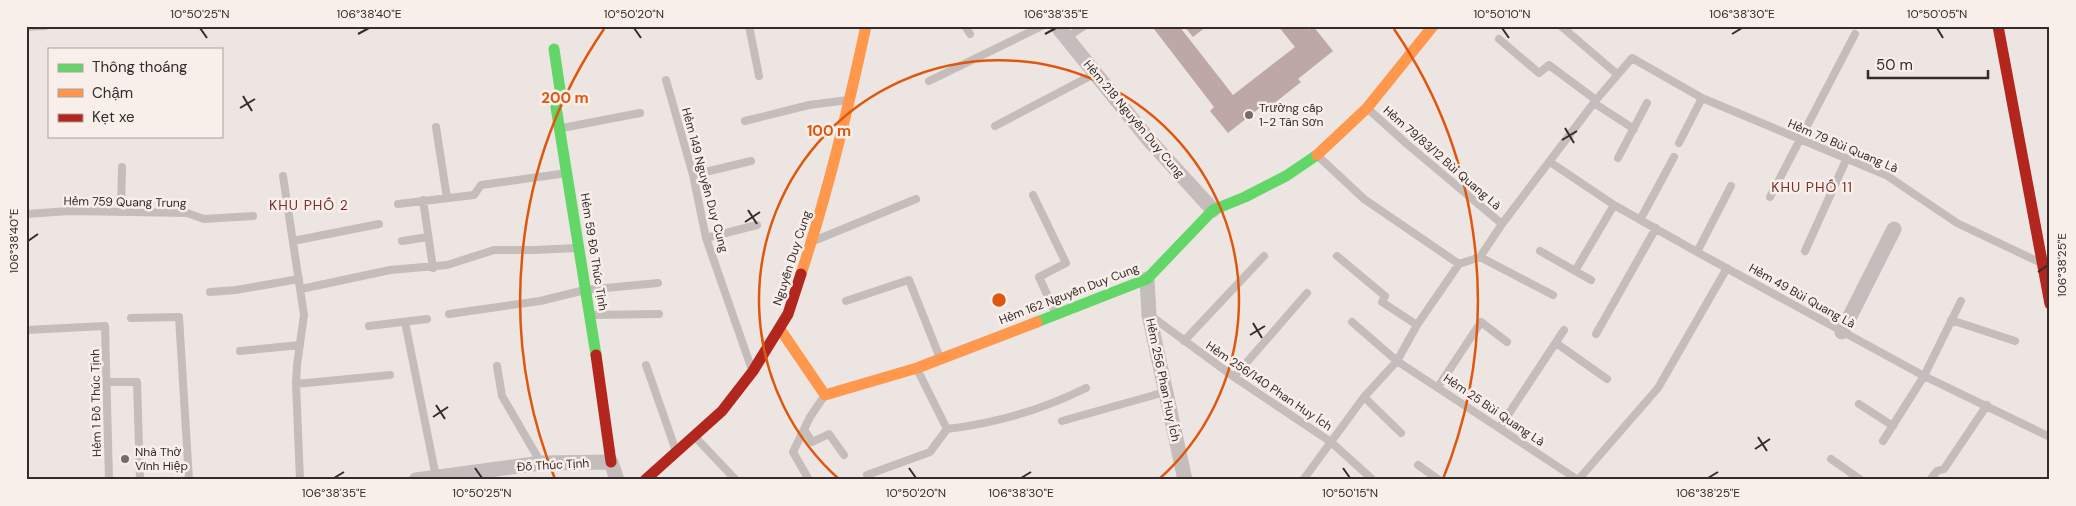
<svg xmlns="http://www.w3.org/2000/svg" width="2076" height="506" viewBox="0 0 2076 506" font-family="'DM Sans',sans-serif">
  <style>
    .building { fill: #bea8a6 }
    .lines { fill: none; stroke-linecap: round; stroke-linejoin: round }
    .lane { stroke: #c4bdbb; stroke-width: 8 }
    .street { stroke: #c4bdbb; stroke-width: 15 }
    .fast { stroke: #63d668; stroke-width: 11 }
    .slow { stroke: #ff974d; stroke-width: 11 }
    .jam { stroke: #b3261e; stroke-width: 11 }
    .ticks { fill: none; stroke: #352b2a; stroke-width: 2 }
    .ring { fill: none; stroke: #df570e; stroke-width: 2.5 }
    .poi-dot { fill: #756c6a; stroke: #f8efea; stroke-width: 2 }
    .labels { text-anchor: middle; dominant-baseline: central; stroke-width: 5; stroke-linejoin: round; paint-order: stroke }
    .poi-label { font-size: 12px; fill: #352b2a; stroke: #f8efea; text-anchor: start }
    .street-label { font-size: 12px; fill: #352b2a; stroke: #f8efea }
    .neighbourhood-label { font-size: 14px; letter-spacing: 1px; fill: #7b2e2c; stroke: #f8efea }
    .centre { fill: #df570e; stroke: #f8efea; stroke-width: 2.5 }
    .ring-label { font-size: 15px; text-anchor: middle; font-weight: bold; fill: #df570e; stroke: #f8efea; stroke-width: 5; stroke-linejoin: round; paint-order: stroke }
    .neatline { fill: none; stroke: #352b2a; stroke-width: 2 }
    .ticks-label { font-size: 12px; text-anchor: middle; fill: #352b2a }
  </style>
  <rect width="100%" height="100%" fill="#ece5e2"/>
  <path class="building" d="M1157,26h22l54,69 62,-48 -17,-21h28l3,4 4,-4 20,25 -35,28 3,3 -35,28 -4,-4 -34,27 -18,-22 4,-4 -60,-78z
    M1184,26h23l-14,11z"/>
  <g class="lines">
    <path class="lane" d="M749,26l10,50
      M965,26l5,8
      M1561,26l56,48
      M26,27l19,-1
      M1066,38l18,-12
      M1499,39l40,34 10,-8 47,35
      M666,80l27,95 13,63 45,129
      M929,81l113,-55
      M1594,103l40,26
      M1367,108l40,36 95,80
      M745,121l64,-16 39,-5
      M995,126l101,-53
      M436,127l11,71
      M562,128l78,-15
      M1679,143l23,-45
      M1318,156l46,43 95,65
      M1618,158l29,-55
      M1550,162l64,43 83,47 227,124 126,61
      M693,175l58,-14
      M283,176l21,139 -7,50 -1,19 4,96
      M1033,195l33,68 -27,14 17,37
      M1770,197l85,-163
      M423,200l10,68
      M398,204l76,-9 7,-10 86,-12
      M121,212l1,-45
      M26,214l44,-3 117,2 17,6 49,-3
      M1640,220l34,-63
      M706,238l51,-13
      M816,240l100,-41
      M293,241l86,-17
      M402,241l26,-4
      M1540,251l51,29
      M1805,251l42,-93
      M1697,252l34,-66
      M1337,256l48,40 -3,6 35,23
      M1480,257l73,38
      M1575,271l39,-66
      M301,289l89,-19 57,-5 47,-15h41l42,-2
      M210,292l26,-2 63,-11
      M846,301l63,-21 31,78
      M449,314l91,-13 45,-11 73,-7
      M592,315l67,-1
      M1151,316l83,61 97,65 42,38
      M131,318l48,-1 10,163
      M1951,320l64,21
      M405,322l31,155
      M1352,322l45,39 181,119 80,-92 69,-120
      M369,326l58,-7
      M26,330l79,-4 4,154
      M1596,334l60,-106
      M1184,341l80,-85
      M1556,343l51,36
      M240,351l60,-6
      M646,365l30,86
      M497,366l5,30 39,67
      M917,369l30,60
      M1234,377l73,-84
      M108,382h29l3,98
      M296,384l94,-9
      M1438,387l43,-65 26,20
      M1364,397l37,36
      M1859,404l34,22
      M1062,421l103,-29
      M1500,427l64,-97
      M805,431l7,11 17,-8 15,21
      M696,438l40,42
      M1883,441l41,-65 37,-75
      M1831,459l30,21
      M1418,465l21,15
      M867,475l63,-23 17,-23c49,-6 95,-19 139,-41
      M809,480l-16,-28 17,-35 15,-22
      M1303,480l61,-83 33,-36 20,-36 42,-61 21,-7 22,-33 94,-124 36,-42 70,40 184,77 71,48 82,39
      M1930,480l7,-9 7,-2 43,-64"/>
    <path class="street" d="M1057,26l92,114 64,70
      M1147,279l2,36 36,165
      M1842,332l52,-103
      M416,480l125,-17 70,-1 6,18"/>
    <path class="fast" d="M554,49l7,47 -5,11 40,248
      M1037,322l110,-43 66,-69 32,-13 41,-21 31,-21"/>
    <path class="slow" d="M1317,155l50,-47 66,-82
      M801,274c27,-82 47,-164 65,-248
      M780,329l45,66 92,-27 120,-46"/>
    <path class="jam" d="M1998,26l52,278
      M596,355l15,107
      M645,480l77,-69 31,-40 35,-57 13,-40"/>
  </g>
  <path class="ticks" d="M200,28l7,10M634,28l7,10M1502,28l7,10M1937,28l6,10M358,34l11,-6M1045,34l11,-6M1732,34l10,-6M243,96l9,15M240,108l15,-9M1565,128l9,15M1562,140l15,-9M748,210l9,14M745,222l15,-10M28,241l10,-7M2038,272l10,-7M1253,323l9,15M1250,335l15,-9M436,405l9,14M433,417l15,-10M1758,437l9,14M1755,449l15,-10M475,468l7,10M909,468l7,10M1343,468l7,10M334,478l10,-6M1021,478l10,-6M1708,478l10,-6"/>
  <g class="ring">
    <path d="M840 480A240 240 0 1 1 1158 480"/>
    <path d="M555 479A479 479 0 0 1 604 29M1394 29A479 479 0 0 1 1443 479"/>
  </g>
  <g class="poi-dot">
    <circle cx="1249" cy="115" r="5"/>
    <circle cx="125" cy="459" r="5"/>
  </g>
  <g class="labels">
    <g class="poi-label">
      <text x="1259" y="108">Trường cấp<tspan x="1259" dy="14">1-2 Tân Sơn</tspan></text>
      <text x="135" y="452">Nhà Thờ<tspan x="135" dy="14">Vĩnh Hiệp</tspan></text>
    </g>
    <g class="street-label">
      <text transform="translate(1134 119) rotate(50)">Hẻm 218 Nguyễn Duy Cung</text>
      <text transform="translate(1843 146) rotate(23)">Hẻm 79 Bùi Quang Là</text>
      <text transform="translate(1442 158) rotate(41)">Hẻm 79/83/12 Bùi Quang Là</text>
      <text transform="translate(705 180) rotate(75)">Hẻm 149 Nguyễn Duy Cung</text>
      <text transform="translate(125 202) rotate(1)">Hẻm 759 Quang Trung</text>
      <text transform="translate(594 252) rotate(81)">Hẻm 59 Đỗ Thúc Tịnh</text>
      <text transform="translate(792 258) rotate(-72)">Nguyễn Duy Cung</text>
      <text transform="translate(1069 294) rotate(-21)">Hẻm 162 Nguyễn Duy Cung</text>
      <text transform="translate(1802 296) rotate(29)">Hẻm 49 Bùi Quang Là</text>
      <text transform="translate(1163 380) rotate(78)">Hẻm 256 Phan Huy Ích</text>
      <text transform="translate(1269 386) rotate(34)">Hẻm 256/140 Phan Huy Ích</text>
      <text transform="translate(96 403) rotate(-91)">Hẻm 1 Đỗ Thúc Tịnh</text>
      <text transform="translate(1494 410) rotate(34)">Hẻm 25 Bùi Quang Là</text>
      <text transform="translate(553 465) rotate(-3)">Đỗ Thúc Tịnh</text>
    </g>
    <g class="neighbourhood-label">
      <text x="1812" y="187">KHU PHỐ 11</text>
      <text x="309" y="205">KHU PHỐ 2</text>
    </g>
  </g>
  <circle cx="999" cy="300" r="8" class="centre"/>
  <g class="ring-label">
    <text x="565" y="103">200 m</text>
    <text x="829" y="136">100 m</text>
  </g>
  <rect width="2076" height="506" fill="none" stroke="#f8efea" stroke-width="55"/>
  <rect x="48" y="48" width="175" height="90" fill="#f8efea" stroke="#aaa19d"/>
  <rect x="58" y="64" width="25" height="8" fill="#63d668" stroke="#aaa19d"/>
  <text x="92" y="72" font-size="15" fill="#352b2a">Thông thoáng</text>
  <rect x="58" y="89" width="25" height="8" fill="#ff974d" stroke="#aaa19d"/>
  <text x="92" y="98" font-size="15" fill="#352b2a">Chậm</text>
  <rect x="58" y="114" width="25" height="8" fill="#b3261e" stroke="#aaa19d"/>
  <text x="92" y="122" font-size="15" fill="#352b2a">Kẹt xe</text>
  <path d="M1868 70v8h120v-8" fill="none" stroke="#352b2a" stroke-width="2.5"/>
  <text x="1876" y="70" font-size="15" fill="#352b2a" stroke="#f8efea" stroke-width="4" paint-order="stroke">50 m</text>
  <rect x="28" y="28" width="2020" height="450" class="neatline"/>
  <g class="ticks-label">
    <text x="200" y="18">10°50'25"N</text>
    <text x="369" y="18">106°38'40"E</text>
    <text x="634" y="18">10°50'20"N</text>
    <text x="1056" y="18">106°38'35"E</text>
    <text x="1502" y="18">10°50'10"N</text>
    <text x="1742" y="18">106°38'30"E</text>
    <text x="1937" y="18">10°50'05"N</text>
    <text transform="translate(14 241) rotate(-90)" y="4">106°38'40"E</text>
    <text transform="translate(2062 265) rotate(-90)" y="4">106°38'25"E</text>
    <text x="334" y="497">106°38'35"E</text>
    <text x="482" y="497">10°50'25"N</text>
    <text x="916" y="497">10°50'20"N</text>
    <text x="1021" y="497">106°38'30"E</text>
    <text x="1350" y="497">10°50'15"N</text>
    <text x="1708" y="497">106°38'25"E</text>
  </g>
</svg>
